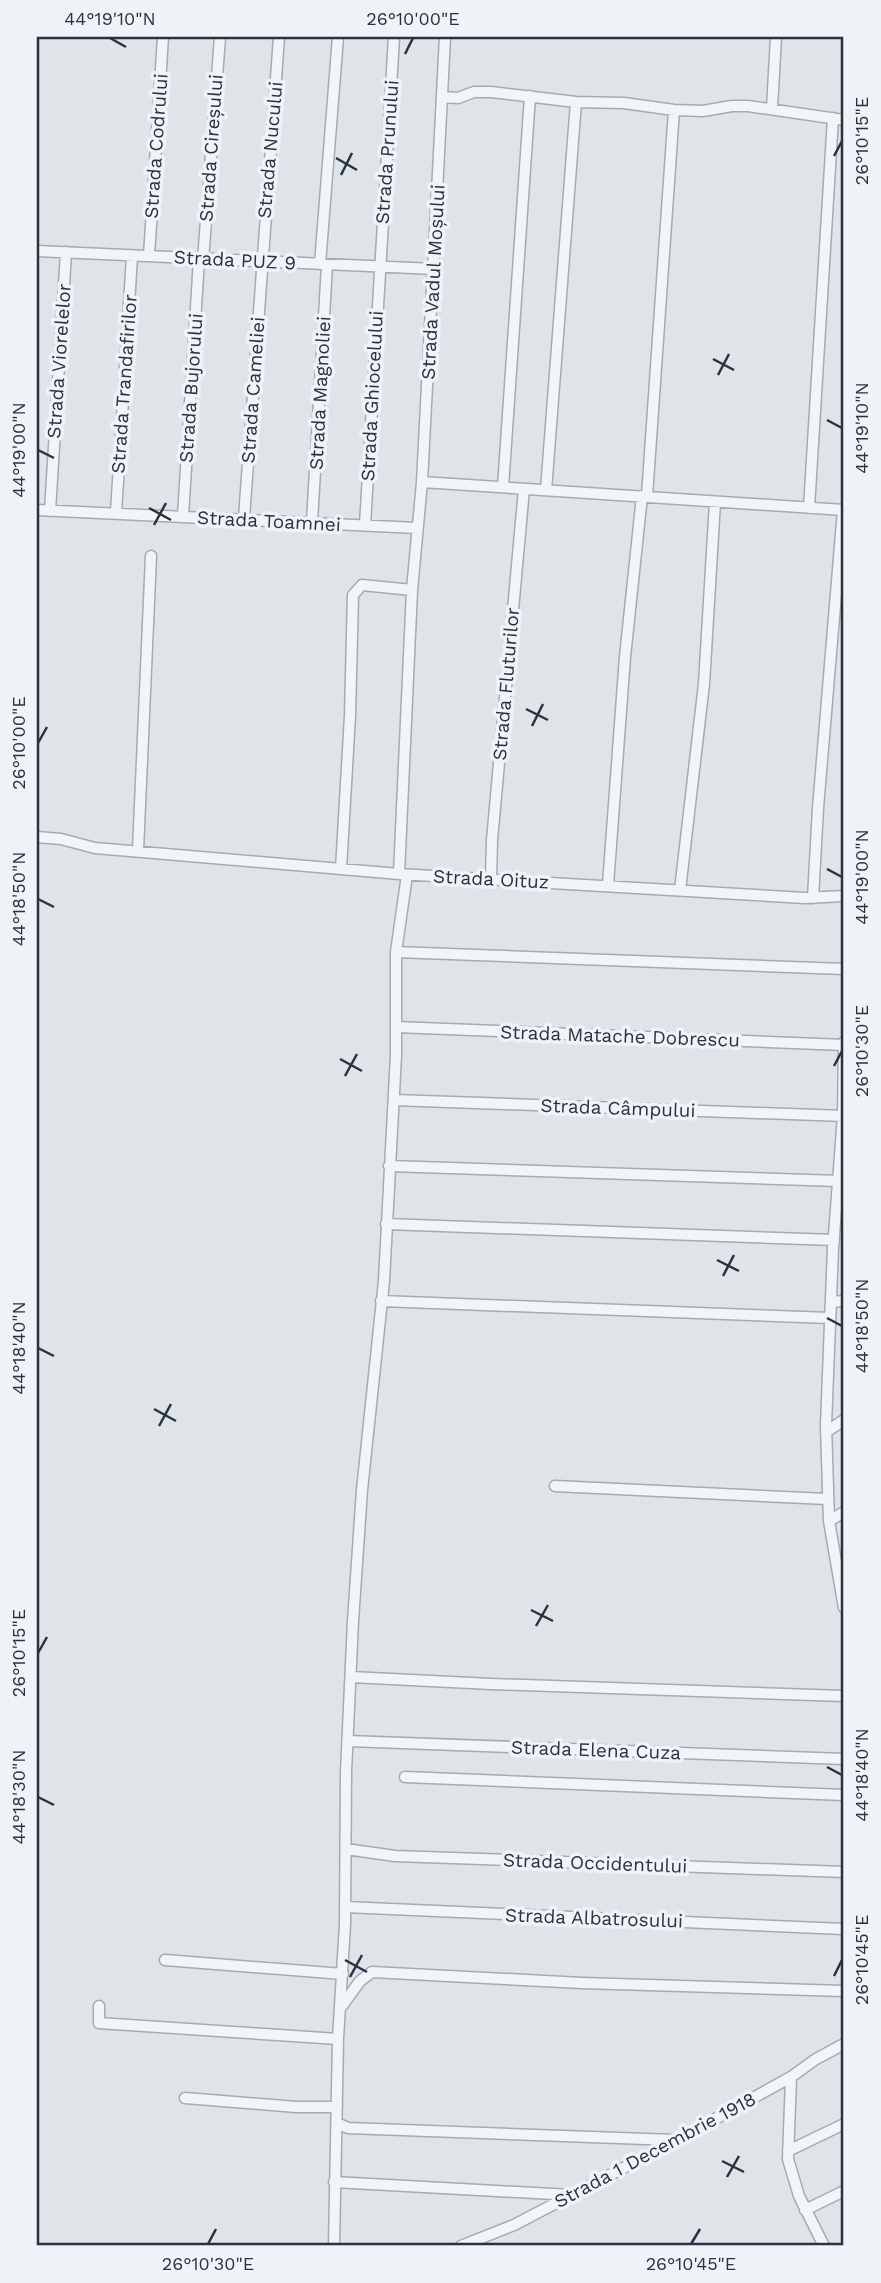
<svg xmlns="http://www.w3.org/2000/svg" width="881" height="2283" viewBox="0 0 881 2283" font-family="'Work Sans',sans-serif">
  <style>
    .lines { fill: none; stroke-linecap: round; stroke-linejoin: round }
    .minor-casing { stroke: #a4abb3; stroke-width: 13 }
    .minor { stroke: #f2f4f7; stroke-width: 10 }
    .ticks { fill: none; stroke: #283241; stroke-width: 2.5 }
    .labels { text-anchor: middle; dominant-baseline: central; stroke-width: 7; stroke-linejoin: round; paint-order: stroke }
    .street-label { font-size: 19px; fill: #283241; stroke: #eff3f7 }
    .neatline { fill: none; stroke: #283241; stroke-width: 2.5 }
    .ticks-label { font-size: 18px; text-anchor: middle; fill: #283241 }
  </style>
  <rect width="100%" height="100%" fill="#dfe4e9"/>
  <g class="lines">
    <defs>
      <path id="minor" d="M442,97l16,1 16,-6h17l85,10 48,1 50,7 29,1 29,-5h16l96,14
        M772,108l4,-71
        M37,251l397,18
        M149,256l14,-219
        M203,260l17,-223
        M320,264l18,-227
        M422,482l422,28
        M503,487l27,-391
        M546,490l30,-388
        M647,496l27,-386
        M809,508l24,-390
        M37,510l380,18
        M50,511l16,-259
        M116,513l16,-257
        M183,516l16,-257
        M244,518l35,-481
        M312,522l15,-257
        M365,525l29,-488
        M37,837l24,2 34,9 304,26 406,24 39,-2
        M138,850l13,-294
        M341,869l9,-153 3,-121 9,-10 50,5
        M399,874l13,-284 10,-108 23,-445
        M491,879l1,-39 32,-351
        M608,885l17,-228 17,-161
        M680,890l24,-206 11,-182
        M813,898l5,-90 25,-298
        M396,952l448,17
        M396,1027l448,18
        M844,1042l-1,74 -10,132 -7,177 3,96 15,87
        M394,1100l450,16
        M389,1166l450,15 4,-1
        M386,1224l448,16
        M381,1301l449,17
        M831,1302l13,-1
        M826,1432l18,-12
        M555,1486l272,13
        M829,1521l15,-9
        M351,1677l140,7 353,12
        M348,1741l496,18
        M405,1777l439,18
        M346,1849l49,7 449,16
        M345,1907l499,22
        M165,1960l178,14
        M99,2006v17l239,16
        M342,2006l18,-25 12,-9 210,11 262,8
        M791,2077l-3,82 11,37 25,50
        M185,2098l111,9h41
        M337,2123l11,5 326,12
        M788,2151l56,-27
        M334,2182l237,13
        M805,2210l39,-19
        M334,2246l4,-207 7,-115 1,-152 7,-151 9,-131 22,-209 12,-226v-103l11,-77
        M461,2246l53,-21 163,-85 114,-63 25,-18 28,-15"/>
    </defs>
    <use href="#minor" class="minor-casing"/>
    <use href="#minor" class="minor"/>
  </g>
  <path class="ticks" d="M110,38l16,9M405,54l8,-16M834,156l8,-15M336,158l21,12M341,175l11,-22M713,359l21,11M718,375l11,-21M827,420l15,8M38,450l16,8M149,508l22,12M154,525l12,-22M526,709l22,11M532,726l11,-22M38,743l9,-16M827,869l15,8M38,899l16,8M340,1059l22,12M834,1066l8,-15M345,1076l12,-22M717,1260l22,11M723,1276l11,-21M827,1318l15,8M38,1348l16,8M154,1409l22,12M159,1426l12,-22M531,1610l22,11M536,1626l12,-21M38,1653l9,-16M827,1767l15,8M38,1797l16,8M345,1960l22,12M834,1976l8,-16M350,1977l12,-22M722,2161l22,11M727,2177l12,-21M208,2244l8,-15M691,2244l9,-15"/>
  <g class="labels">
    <g class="street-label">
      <text transform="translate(156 146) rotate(-86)">Strada Codrului</text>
      <text transform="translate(211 148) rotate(-86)">Strada Cireșului</text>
      <text transform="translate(270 150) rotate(-85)">Strada Nucului</text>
      <text transform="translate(387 152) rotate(-86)">Strada Prunului</text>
      <text transform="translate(235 260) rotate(3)">Strada PUZ 9</text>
      <text transform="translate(433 282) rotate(-87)">Strada Vadul Moșului</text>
      <text transform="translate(59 361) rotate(-86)">Strada Viorelelor</text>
      <text transform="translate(124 384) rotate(-86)">Strada Trandafirilor</text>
      <text transform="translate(191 388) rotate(-86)">Strada Bujorului</text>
      <text transform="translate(253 390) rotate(-86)">Strada Cameliei</text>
      <text transform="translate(320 393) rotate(-87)">Strada Magnoliei</text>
      <text transform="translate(372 396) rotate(-87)">Strada Ghiocelului</text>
      <text transform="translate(269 521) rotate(3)">Strada Toamnei</text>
      <text transform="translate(506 684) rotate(-85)">Strada Fluturilor</text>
      <text transform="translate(491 879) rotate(3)">Strada Oituz</text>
      <text transform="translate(620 1036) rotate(2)">Strada Matache Dobrescu</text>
      <text transform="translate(618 1108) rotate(2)">Strada Câmpului</text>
      <text transform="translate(596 1750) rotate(2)">Strada Elena Cuza</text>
      <text transform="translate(595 1863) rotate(2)">Strada Occidentului</text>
      <text transform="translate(594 1918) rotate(2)">Strada Albatrosului</text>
      <text transform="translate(655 2150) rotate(-28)">Strada 1 Decembrie 1918</text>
    </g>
  </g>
  <rect width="881" height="2283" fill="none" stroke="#eff3f7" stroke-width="77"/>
  <rect x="38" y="38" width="804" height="2206" class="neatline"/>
  <g class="ticks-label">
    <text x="110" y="25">44°19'10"N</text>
    <text x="413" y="25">26°10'00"E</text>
    <text transform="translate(862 141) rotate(-90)" y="6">26°10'15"E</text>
    <text transform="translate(862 428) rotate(-90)" y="6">44°19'10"N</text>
    <text transform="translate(19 450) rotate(-90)" y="6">44°19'00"N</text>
    <text transform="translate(19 743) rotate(-90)" y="6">26°10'00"E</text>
    <text transform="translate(862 877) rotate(-90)" y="6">44°19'00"N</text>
    <text transform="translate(19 899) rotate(-90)" y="6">44°18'50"N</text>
    <text transform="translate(862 1051) rotate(-90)" y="6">26°10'30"E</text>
    <text transform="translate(862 1326) rotate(-90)" y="6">44°18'50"N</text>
    <text transform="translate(19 1348) rotate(-90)" y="6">44°18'40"N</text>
    <text transform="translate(19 1653) rotate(-90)" y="6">26°10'15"E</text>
    <text transform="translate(862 1775) rotate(-90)" y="6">44°18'40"N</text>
    <text transform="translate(19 1797) rotate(-90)" y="6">44°18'30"N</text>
    <text transform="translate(862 1960) rotate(-90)" y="6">26°10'45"E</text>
    <text x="208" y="2270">26°10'30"E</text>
    <text x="691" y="2270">26°10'45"E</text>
  </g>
</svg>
